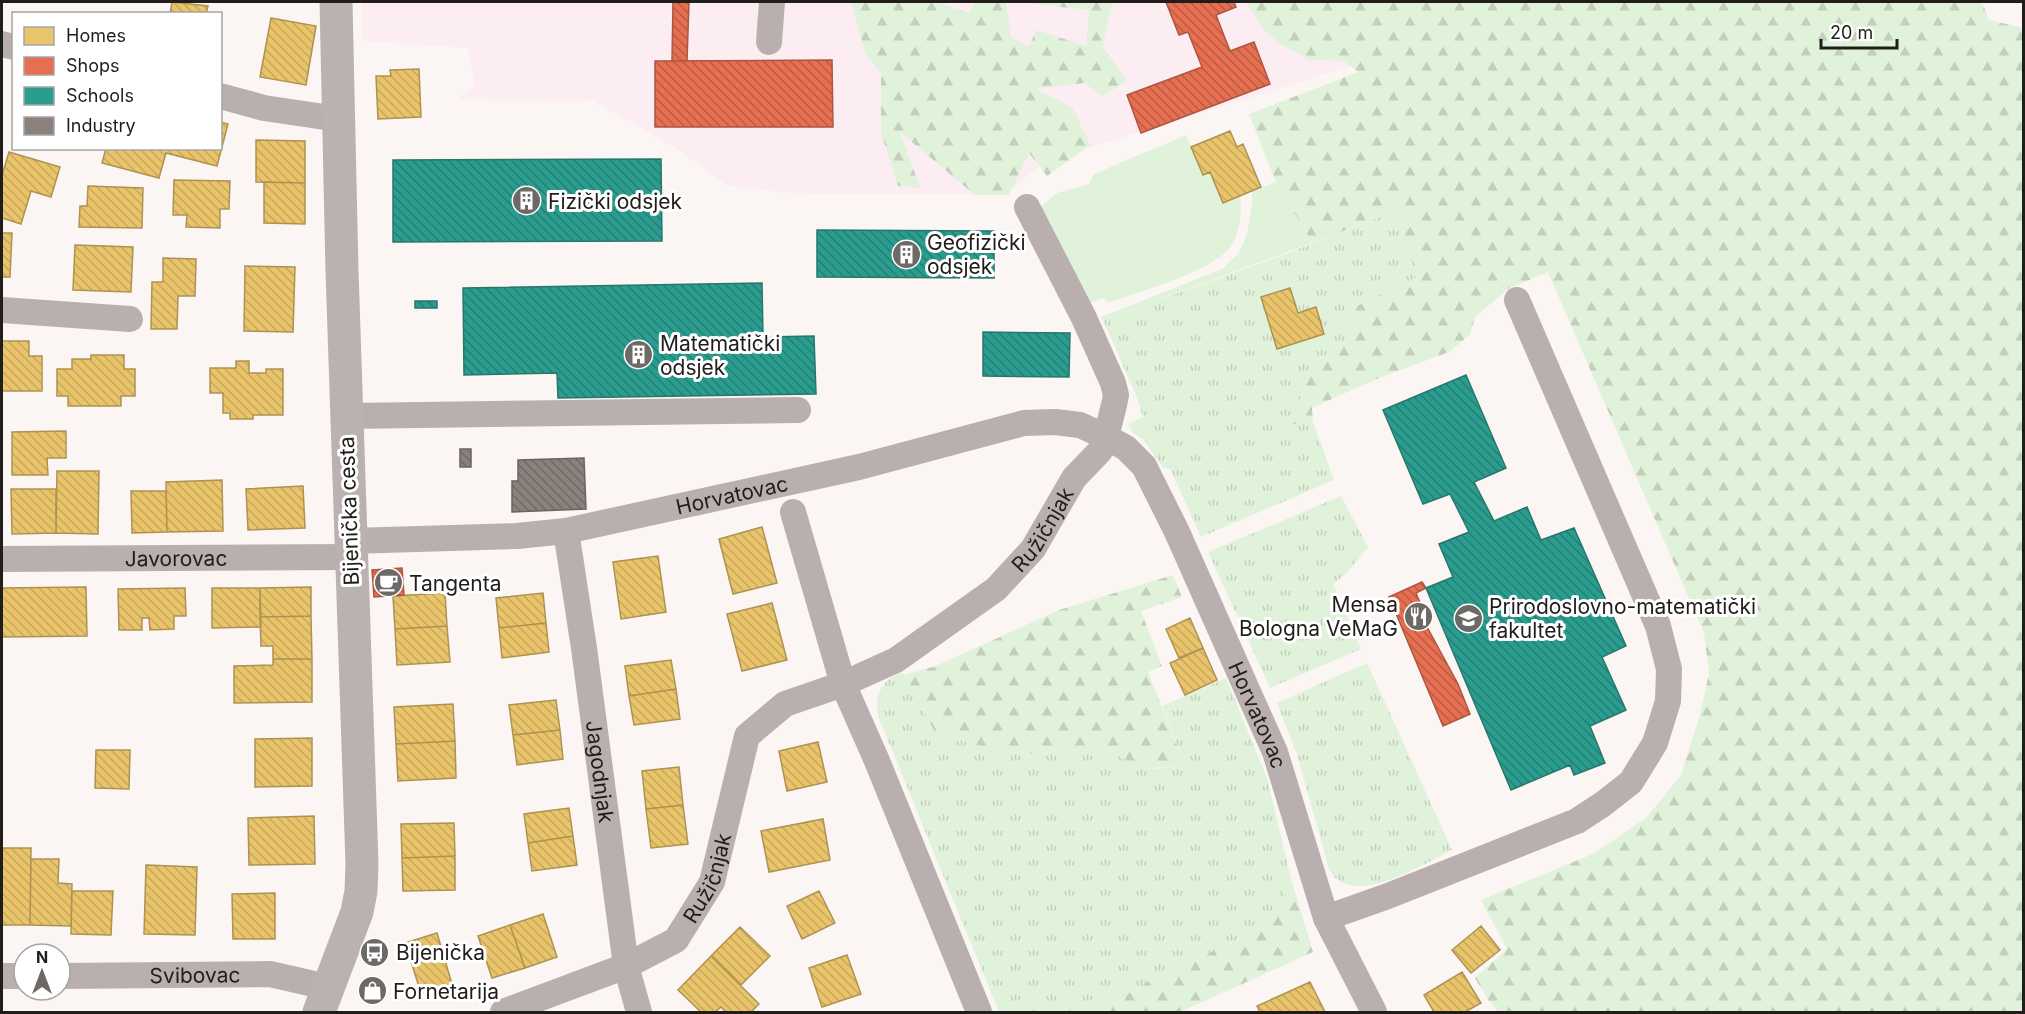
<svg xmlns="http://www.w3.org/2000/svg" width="2025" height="1014" viewBox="0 0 2025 1014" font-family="Inter,sans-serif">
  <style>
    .commercial { fill: #fcedf3 }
    .grass { fill: url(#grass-tufts) }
    .forest { fill: url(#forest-firs) }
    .garden { fill: #e1f2db }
    .homes { fill: url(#homes-back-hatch); stroke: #ad9252; stroke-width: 1.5 }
    .shops { fill: url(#shops-back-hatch); stroke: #ac5641; stroke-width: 1.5 }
    .schools { fill: url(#schools-back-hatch); stroke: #27776c; stroke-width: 1.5 }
    .industry { fill: url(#industry-back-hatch); stroke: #6a635f; stroke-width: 1.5 }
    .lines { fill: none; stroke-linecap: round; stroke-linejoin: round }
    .minor { stroke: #baafaf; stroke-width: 26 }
    .major { stroke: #bbb1b1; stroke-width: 33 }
    .labels { text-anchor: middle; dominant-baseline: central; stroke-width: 6; stroke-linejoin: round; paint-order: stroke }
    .poi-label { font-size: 21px; fill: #211d1b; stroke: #fff; text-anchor: start }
    .street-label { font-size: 21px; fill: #211d1b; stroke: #fff }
  </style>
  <defs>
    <pattern id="grass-tufts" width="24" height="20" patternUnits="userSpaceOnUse" patternTransform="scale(1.5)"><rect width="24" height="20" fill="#e1f2db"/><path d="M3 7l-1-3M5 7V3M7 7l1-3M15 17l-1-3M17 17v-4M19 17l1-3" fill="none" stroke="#c1cfbb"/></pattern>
    <pattern id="forest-firs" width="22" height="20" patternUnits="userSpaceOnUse" patternTransform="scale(1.5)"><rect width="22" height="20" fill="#e1f2db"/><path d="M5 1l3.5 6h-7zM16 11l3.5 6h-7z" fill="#c1cfbb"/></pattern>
    <pattern id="homes-back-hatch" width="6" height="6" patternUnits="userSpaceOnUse" patternTransform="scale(1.5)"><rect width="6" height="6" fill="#e9c46a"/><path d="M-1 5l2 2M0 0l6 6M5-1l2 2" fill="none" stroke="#c8a85b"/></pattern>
    <pattern id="shops-back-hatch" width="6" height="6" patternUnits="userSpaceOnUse" patternTransform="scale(1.5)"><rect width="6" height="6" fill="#e76f51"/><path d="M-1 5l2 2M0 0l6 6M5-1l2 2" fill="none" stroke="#bb5b42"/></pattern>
    <pattern id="schools-back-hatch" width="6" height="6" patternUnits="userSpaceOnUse" patternTransform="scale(1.5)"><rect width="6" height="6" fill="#2a9d8f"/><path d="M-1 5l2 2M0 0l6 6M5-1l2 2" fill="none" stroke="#247f74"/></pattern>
    <pattern id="industry-back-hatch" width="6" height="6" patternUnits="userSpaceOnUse" patternTransform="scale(1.5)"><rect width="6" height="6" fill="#8a817c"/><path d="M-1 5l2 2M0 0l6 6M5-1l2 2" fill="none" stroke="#706965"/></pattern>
  </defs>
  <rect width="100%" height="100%" fill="#fbf6f4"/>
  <path class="commercial" d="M362,2h1528l-497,51 -343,107 -17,11 -28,24 -215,-2 -62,-7 -52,-38 -84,-48 -134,-1 17,-13 -7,-38 -106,-7z"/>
  <path class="grass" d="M1395,211l22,66 -66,32 3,28 -37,23 -27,65 23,-3 21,58 -133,57 -31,-68 -7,-1 -19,-28 -11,-7 -5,-9 15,-7 -7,-22 -33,-75 172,-62z
    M1341,496l27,51 -21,26 -14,11 28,65 -91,39 -62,-136z
    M1367,663l85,187c-29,14 -101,61 -123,19l-32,-114 -20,-52z
    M900,672l4,3 32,57 60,19 41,3 71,-6c29,21 40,25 76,16l-22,-58 64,-28 41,100 25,104 -16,18 -8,22 -11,9 -104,48 -28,16 -22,6 -1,11h-103l-121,-296c-4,-19 3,-35 22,-44z"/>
  <path class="forest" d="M851,2h85l33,11 6,-11h31l5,35 18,10 7,-17 50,16 3,-36 -57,-6 1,-2h80l-8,31 -2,14 24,34 -24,15 -19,-13 -49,6 37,18 18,38 -43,31 -18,-23 -20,42h-34l-75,-63 20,56 -22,-2 -17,-54v-59l-15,-18z
    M1246,2h736l7,18 34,8v984h-524l-11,-12 -13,-22 32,-29 -26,-49 114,-47 52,-36 34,-42 19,-60 9,-42 -5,-40 -156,-361 -40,17 -33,28 -5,18 -21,17 -75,28 -62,28 1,14 -24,3 28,-65 37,-23 -5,-13 2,-15 66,-32 -22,-66 -83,32 -36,-61 -27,-68 109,-42 -14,-11 -35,-1 -30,-17 -15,-12z
    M1173,575l9,22 -41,14 21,55 -14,6 36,92c-39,7 -44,7 -76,-16l-71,6 -41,-3 -61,-19 -31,-57 32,-9 123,-56z
    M1292,882l21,70 -133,60h-78v-11l23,-6 28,-16 104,-48 11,-9 8,-22z"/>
  <path class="garden" d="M1186,135l17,40 7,-3 13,31 17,-7c2,15 0,35 -8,49 -16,26 -95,47 -124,58l-4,-5 -17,6 -49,-95 19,-16 32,-9 5,-10z
    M1276,182l36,61 -209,77 -2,-3 121,-48 17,-16 8,-19 5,-29v-14z"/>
  <path class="homes" d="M172,2l36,4 -2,8h-36z
    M271,18l45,8 -10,59 -46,-8z
    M419,69l2,48 -43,2 -2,-43h15l-1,-6z
    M220,122l8,2 -11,42 -51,-13 -7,25 -57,-15 4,-15h114z
    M1230,131l7,16 6,-3 18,43 -38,16 -13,-31 -7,3 -12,-28z
    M256,140l49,1v42l-49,-1z
    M9,152l51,15 -9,30 -20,-6 -10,33 -19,-6v-43z
    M174,180l56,1 -1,28h-9v19l-34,-1 1,-12h-14z
    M264,182l41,1v41l-41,-1z
    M88,186l55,2 -1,40 -63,-1 1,-21h7z
    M2,233h10l-2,44h-8z
    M75,245l58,2 -2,45 -58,-2z
    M163,258l33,1 -1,37h-17l-1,33h-26l1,-47h11z
    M245,266l50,1 -2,65 -49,-1z
    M1290,288l8,25 18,-6 8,27 -47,15 -16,-52z
    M2,341h27v15h13v35h-40z
    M91,355h33v14h11v27h-14v10h-53v-10h-11v-27h15v-10h19z
    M236,361h13v12h17v-4h17v46h-30v4h-23v-6h-7v-20h-13v-25h26z
    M66,431v27h-19l1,17h-36v-43z
    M57,471h42l-1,63 -42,-1z
    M222,480l1,51 -56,1 -1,-50z
    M303,486l2,42 -57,2 -2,-41z
    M11,489h45v44l-44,1z
    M131,491h35l1,41 -35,1z
    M762,527l15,56 -44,11 -14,-55z
    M658,556l8,56 -45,7 -8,-57z
    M86,587l1,49 -85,1v-49z
    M311,587v29l-51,1v-29z
    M185,588l1,28h-12v13l-24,1 -1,-12h-7v12h-23l-1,-41z
    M212,588h48l1,39 -49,1z
    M445,593l2,33 -52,3 -2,-33z
    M543,593l3,30 -47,5 -3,-30z
    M772,603l15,57 -45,11 -15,-57z
    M311,616l1,43h-39v-13h-12l-1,-29z
    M1190,618l13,30 -24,10 -13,-29z
    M546,623l3,29 -47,6 -3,-30z
    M447,626l3,36 -53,3 -2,-36z
    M1203,648l14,32 -32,15 -15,-32z
    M273,659h39v43l-78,1v-37l39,-1z
    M671,660l5,29 -47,7 -4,-30z
    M676,689l4,30 -46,6 -5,-29z
    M556,700l4,30 -47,5 -4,-30z
    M453,704l2,37 -59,3 -2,-37z
    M560,730l3,29 -46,6 -4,-30z
    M312,738v48l-57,1v-48z
    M455,741l1,37 -58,3 -2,-37z
    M818,742l9,40 -40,9 -8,-40z
    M96,750h34l-1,39 -34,-1z
    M679,767l4,38 -37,4 -4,-38z
    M683,805l5,39 -37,4 -5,-39z
    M569,808l4,28 -45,7 -4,-29z
    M314,816l1,48 -66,1 -1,-47z
    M823,819l7,41 -61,12 -8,-41z
    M454,823l1,33 -53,2 -1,-34z
    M573,836l4,29 -45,6 -4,-28z
    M2,848h29l-1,77h-28z
    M455,856v34l-52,1 -1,-33z
    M31,859h28l-1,24 14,1 -1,42 -41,-1z
    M146,865l51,2 -2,68 -51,-1z
    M72,891h41l-2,44 -40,-1z
    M819,891l16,32 -33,16 -15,-33z
    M275,893v46h-42l-1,-45z
    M543,914l14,43 -32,11 -15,-43z
    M510,925l15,43 -33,10 -14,-42z
    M1481,926l19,24 -29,23 -19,-23z
    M740,927l30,29 -29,29 -30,-29z
    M437,933l15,51 -31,9 -16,-50z
    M847,955l14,39 -39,13 -13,-39z
    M711,956l48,48 -8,8h-25l-5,-5 -6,5h-14l-23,-22z
    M1462,972l19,31 -16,9h-31l-10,-17z
    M1310,982l15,30h-65l-3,-6z"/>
  <path class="shops" d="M673,2h16l-2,59h-15z
    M1166,2h68l2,5 -20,8 14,36 24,-9 16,42 -129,49 -14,-38 75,-28 -14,-35 -9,3z
    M832,60l1,67h-178v-66z
    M402,568l2,27 -30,2 -2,-27z
    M1422,582l4,6 -10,5 10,24v8l32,59 12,30 -27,12 -54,-129z"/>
  <path class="schools" d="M661,159l1,82 -269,1v-82z
    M817,230l177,1v47l-177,-1z
    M762,283l1,54 51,-1 2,58 -258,4 -1,-25 -93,2 -1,-87z
    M415,301h22v7h-22z
    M983,332l87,1 -1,44 -86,-1z
    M1466,375l40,93 -32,14 20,39 33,-14 14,33 33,-12 52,118 -24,11 24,53 -36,16 15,37 -31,12 -4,-10 -59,25 -85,-202 27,-11 -14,-33 30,-12 -19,-38 -27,10 -40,-94z"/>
  <path class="industry" d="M460,449h11v18h-11z
    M584,458l2,51 -74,3v-31h6v-21z"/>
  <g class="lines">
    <g class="minor">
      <path d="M769,42l3,-40"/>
      <path d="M2,44l12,3"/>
      <path d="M220,96l44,12 74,11"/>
      <path d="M2,310l128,9"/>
      <path d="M347,416l451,-6"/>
      <path d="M793,512l50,172 34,77 102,251"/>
      <path id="s1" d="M566,531l18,117 42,318 13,46"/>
      <path id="s2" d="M350,541l167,-5 49,-5 293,-64 165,-44 31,-1 25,3 26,12 20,11 18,18 33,66 76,171 22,49 51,166 48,94"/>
      <path id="s3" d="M2,559l348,-2"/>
      <path d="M1326,918l62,-22 189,-75 26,-17 28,-22 24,-39 13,-42 1,-32 -11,-43 -141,-326"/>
      <path d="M2,976h22"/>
      <path id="s4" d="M60,976l210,-2 57,13"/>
      <path id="s5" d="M503,1012l123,-46 50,-26 36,-58 35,-146 38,-32 58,-20 53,-24 100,-71 37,-40 41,-71 26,-27 6,-14 8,-32 2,-10 -3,-12 -29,-65 -57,-111"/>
    </g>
    <path class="major" d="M319,1012l38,-100 4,-21 1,-27 -20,-593 -6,-269"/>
  </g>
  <defs>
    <symbol id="building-disc" viewBox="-11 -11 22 22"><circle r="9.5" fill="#6d6967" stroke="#fff"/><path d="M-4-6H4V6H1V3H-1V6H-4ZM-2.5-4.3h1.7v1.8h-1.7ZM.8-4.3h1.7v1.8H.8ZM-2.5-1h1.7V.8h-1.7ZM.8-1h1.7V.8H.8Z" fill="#fff"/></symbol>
    <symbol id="cafe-disc" viewBox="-11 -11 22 22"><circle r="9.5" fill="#6d6967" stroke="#fff"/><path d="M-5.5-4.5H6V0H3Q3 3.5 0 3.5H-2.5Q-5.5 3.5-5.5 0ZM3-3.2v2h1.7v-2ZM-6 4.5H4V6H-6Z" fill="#fff"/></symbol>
    <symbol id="restaurant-disc" viewBox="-11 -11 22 22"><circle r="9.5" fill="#6d6967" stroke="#fff"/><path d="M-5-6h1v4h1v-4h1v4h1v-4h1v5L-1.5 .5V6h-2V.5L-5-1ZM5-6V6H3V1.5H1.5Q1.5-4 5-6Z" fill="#fff"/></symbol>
    <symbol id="university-disc" viewBox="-11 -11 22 22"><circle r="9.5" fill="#6d6967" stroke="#fff"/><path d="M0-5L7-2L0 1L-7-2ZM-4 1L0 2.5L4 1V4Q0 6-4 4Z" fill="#fff"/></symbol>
    <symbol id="bus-disc" viewBox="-11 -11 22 22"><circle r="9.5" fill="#6d6967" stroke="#fff"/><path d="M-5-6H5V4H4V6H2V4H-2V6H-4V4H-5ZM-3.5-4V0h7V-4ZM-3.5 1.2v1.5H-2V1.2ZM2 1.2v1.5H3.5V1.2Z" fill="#fff"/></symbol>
    <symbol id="shop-disc" viewBox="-11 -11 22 22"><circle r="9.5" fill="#6d6967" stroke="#fff"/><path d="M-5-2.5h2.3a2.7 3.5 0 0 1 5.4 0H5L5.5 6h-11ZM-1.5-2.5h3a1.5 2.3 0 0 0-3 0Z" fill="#fff"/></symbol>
  </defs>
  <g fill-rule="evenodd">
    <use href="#building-disc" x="510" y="184" width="33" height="33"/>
    <use href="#building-disc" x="890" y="238" width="33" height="33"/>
    <use href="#building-disc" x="622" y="338" width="33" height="33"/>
    <use href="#cafe-disc" x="372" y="566" width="33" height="33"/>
    <use href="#restaurant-disc" x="1402" y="600" width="33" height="33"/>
    <use href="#university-disc" x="1452" y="602" width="33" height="33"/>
    <use href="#bus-disc" x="358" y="936" width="33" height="33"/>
    <use href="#shop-disc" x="356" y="974" width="33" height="33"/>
  </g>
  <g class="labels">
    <g class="poi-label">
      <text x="548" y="201">Fizički odsjek</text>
      <text x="927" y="242">Geofizički<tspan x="927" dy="24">odsjek</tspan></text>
      <text x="660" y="343">Matematički<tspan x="660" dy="24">odsjek</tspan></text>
      <text x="409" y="583">Tangenta</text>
      <text x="1398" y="604" text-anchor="end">Mensa<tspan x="1398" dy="24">Bologna VeMaG</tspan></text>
      <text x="1489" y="606">Prirodoslovno-matematički<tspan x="1489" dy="24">fakultet</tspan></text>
      <text x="396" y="952">Bijenička</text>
      <text x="393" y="991">Fornetarija</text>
    </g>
    <g class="street-label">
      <text stroke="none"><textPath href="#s2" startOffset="386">Horvatovac</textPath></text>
      <text transform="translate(349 511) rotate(-92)">Bijenička cesta</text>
      <text stroke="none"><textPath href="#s5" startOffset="774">Ružičnjak</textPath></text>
      <text stroke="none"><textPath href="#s3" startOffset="174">Javorovac</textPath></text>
      <text stroke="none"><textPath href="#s2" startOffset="1094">Horvatovac</textPath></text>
      <text stroke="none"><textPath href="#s1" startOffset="243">Jagodnjak</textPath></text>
      <text stroke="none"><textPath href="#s5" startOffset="258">Ružičnjak</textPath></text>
      <text stroke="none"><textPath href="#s4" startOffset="135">Svibovac</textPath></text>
    </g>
  </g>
  <rect width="2025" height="1014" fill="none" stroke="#211d1b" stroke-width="6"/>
  <rect x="12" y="12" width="210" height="138" fill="#ffffff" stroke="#a6a5a4" stroke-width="1.5"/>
  <rect x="24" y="27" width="30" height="18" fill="#e9c46a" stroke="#a6a5a4" stroke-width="1.5"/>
  <text x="66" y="42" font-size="18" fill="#211d1b">Homes</text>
  <rect x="24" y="57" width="30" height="18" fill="#e76f51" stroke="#a6a5a4" stroke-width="1.5"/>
  <text x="66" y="72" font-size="18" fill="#211d1b">Shops</text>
  <rect x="24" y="87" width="30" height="18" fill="#2a9d8f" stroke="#a6a5a4" stroke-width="1.5"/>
  <text x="66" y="102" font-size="18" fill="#211d1b">Schools</text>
  <rect x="24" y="117" width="30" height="18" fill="#8a817c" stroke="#a6a5a4" stroke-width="1.5"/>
  <text x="66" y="132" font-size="18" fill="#211d1b">Industry</text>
  <g transform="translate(42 972)"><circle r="28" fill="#ffffff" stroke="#a6a5a4" stroke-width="1.5"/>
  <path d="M0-4.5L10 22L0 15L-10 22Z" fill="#6d6967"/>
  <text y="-9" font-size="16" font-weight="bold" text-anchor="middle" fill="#211d1b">N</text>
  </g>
  <path d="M1821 39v9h76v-9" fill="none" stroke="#211d1b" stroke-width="3"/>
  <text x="1830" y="39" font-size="18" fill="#211d1b" stroke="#ffffff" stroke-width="4.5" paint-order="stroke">20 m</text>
</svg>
